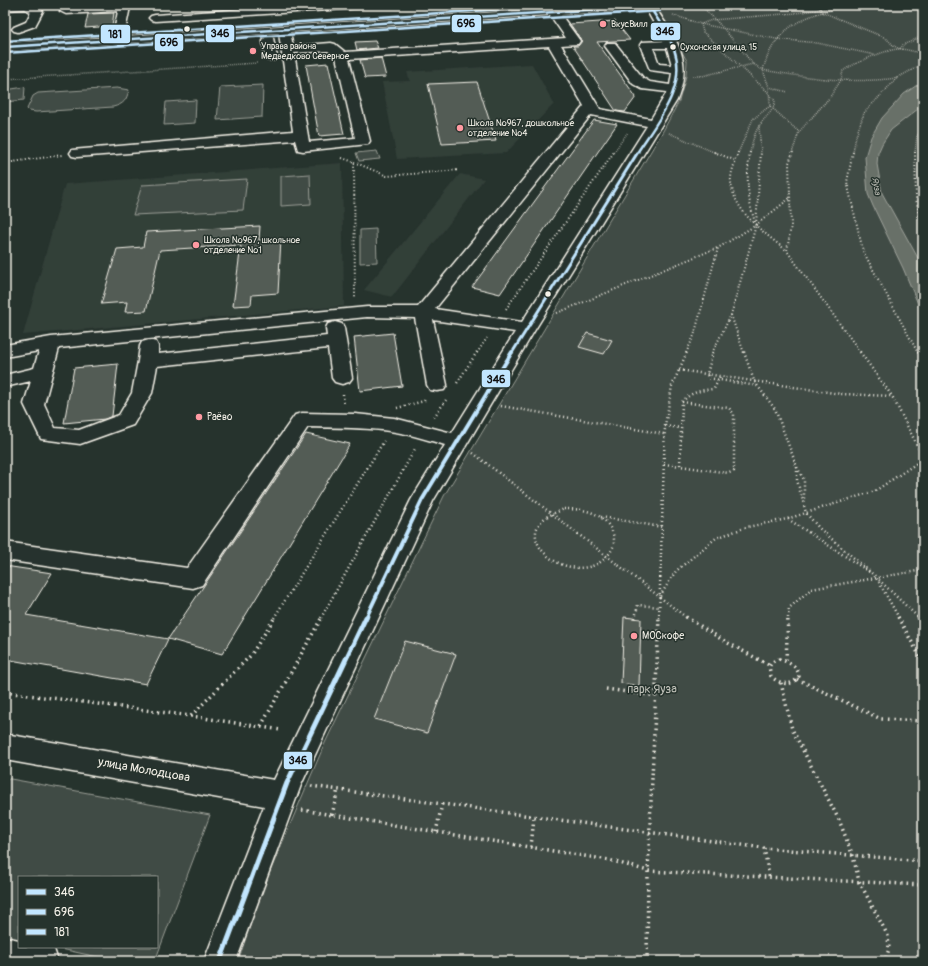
<svg xmlns="http://www.w3.org/2000/svg" width="928" height="966" viewBox="0 0 928 966" font-family="Pangolin,sans-serif">
  <style>
    .built { fill: #333f39 }
    .green { fill: #414b45; stroke: #9a9e96 }
    .water { fill: #676f68; stroke: #9fa39b }
    .building { fill: #525c55; stroke: #f4f1e8 }
    .lines { fill: none; stroke-linecap: round; stroke-linejoin: round }
    .minor-casing { stroke: #f4f1e8; stroke-width: 3 }
    .path-far3 { stroke: #f4f1e8; stroke-width: 1.5; stroke-dasharray: 0.5 1.5; stroke-linecap: butt }
    .path-far2 { stroke: #f4f1e8; stroke-width: 2; stroke-dasharray: 1 2.5; stroke-linecap: butt }
    .path-far1 { stroke: #f4f1e8; stroke-width: 2.5; stroke-dasharray: 1 3; stroke-linecap: butt }
    .path { stroke: #f4f1e8; stroke-width: 3.5; stroke-dasharray: 1.5 4; stroke-linecap: butt }
    .minor { fill: #26332d; fill-rule: evenodd }
    .bus-1-far3-casing { stroke: #26332d; stroke-width: 4 }
    .bus-1-far2-casing { stroke: #26332d; stroke-width: 5.5 }
    .bus-1-far1-casing { stroke: #26332d; stroke-width: 7 }
    .bus-1-casing { stroke: #26332d; stroke-width: 8 }
    .bus-2-casing { stroke: #26332d; stroke-width: 4 }
    .bus-3-casing { stroke: #26332d; stroke-width: 4 }
    .bus-1-far3 { stroke: #c2e6ff; stroke-width: 2.5 }
    .bus-1-far2 { stroke: #c2e6ff; stroke-width: 3 }
    .bus-1-far1 { stroke: #c2e6ff; stroke-width: 4 }
    .bus-1 { stroke: #c2e6ff; stroke-width: 5 }
    .bus-2 { stroke: #c2e6ff; stroke-width: 2.5 }
    .bus-3 { stroke: #c2e6ff; stroke-width: 2.5 }
    .poi-dot { fill: #ff9aa2; stroke: #26332d; stroke-width: 1.5 }
    .bus-dot { fill: #f4f1e8; stroke: #26332d; stroke-width: 1.5 }
    .labels { text-anchor: middle; dominant-baseline: central; stroke-width: 3; stroke-linejoin: round; paint-order: stroke }
    .far-poi-label { font-size: 9px; fill: #f4f1e8; stroke: #26332d; text-anchor: start }
    .bus-label { font-size: 9px; fill: #f4f1e8; stroke: #26332d; text-anchor: start }
    .far-water-label { font-size: 9px; font-style: italic; fill: #bcbdb5; stroke: #26332d }
    .poi-label { font-size: 10px; fill: #f4f1e8; stroke: #26332d; text-anchor: start }
    .near-park-label { font-size: 12px; fill: #bebfb7; stroke: #26332d }
    .near-street-label { font-size: 12px; fill: #f4f1e8; stroke: #26332d }
    .line-badge { stroke: #26332d; stroke-width: 1.5 }
    .pale-badge-label { font-size: 11px; text-anchor: middle; font-weight: bold; fill: #111 }
  </style>
  <rect width="100%" height="100%" fill="#26332d"/>
  <filter id="ink" filterUnits="userSpaceOnUse"><feTurbulence type="fractalNoise" baseFrequency=".025" numOctaves="2"/><feDisplacementMap in="SourceGraphic" scale="8" xChannelSelector="R" yChannelSelector="G"/><feConvolveMatrix kernelMatrix="1 2 1 2 8 2 1 2 1" color-interpolation-filters="sRGB"/></filter>
  <g filter="url(#ink)">
    <path class="built" d="M532,64l22,40 -48,49 -109,6 -15,-77 28,-1 -3,-9z
      M342,163l2,143 -321,29 42,-151z
      M460,174l24,5 -92,118 -28,-7z"/>
    <path class="green" d="M713,5h210v956h-685l25,-73 62,-145 119,-247 219,-365 16,-30 7,-25 1,-15 -27,-49 3,-3z
      M263,85l-1,32 -45,3 3,-33z
      M25,87l-1,13 -19,2v-12z
      M117,88l12,2c-3,11 -5,14 -16,17l-77,5 -7,-1 -2,-2 6,-13 5,-3z
      M196,100l-1,23 -31,2 2,-23z
      M377,151l3,8 -21,2 -3,-8z
      M310,174l1,30 -30,2v-30z
      M247,179l-4,31 -110,5 9,-30z
      M376,229l1,33 -17,1v-33z
      M5,778l205,37 -55,146h-39l-64,-14h105v-70h-138v63l-14,-3z"/>
    <path class="water" d="M923,81v24l-32,25 -9,14 -4,9 -1,11 5,29 41,74v49l-20,-48 -30,-62 -5,-12 -3,-37 6,-20 11,-19 22,-24z"/>
    <path class="building" d="M114,13l-2,13 -27,2 3,-14z
      M615,21l15,19 -33,2 39,55 -11,15 -9,-1 -43,-65h5l4,-5 -12,-17z
      M375,41l3,7 -21,2 -2,-8z
      M381,58l5,19 -21,1 -5,-18z
      M328,63l16,71 -25,2 -13,-71z
      M477,82l19,59 -54,3 -14,-60z
      M594,120l23,4 -117,170 -28,-7z
      M260,226l-1,14 22,-1 -3,54 -26,2 -1,10 -18,1 8,-61 -81,5 -14,61 -21,1 2,-10 -26,2 16,-55 26,-2 3,-15z
      M393,333l9,53 -42,5 -6,-54z
      M587,333l25,7 -8,14 -25,-7z
      M118,364l-6,52 -7,3 -41,4 10,-55z
      M306,434l44,10 -128,210 -54,-15z
      M5,566l47,7 -26,42 142,24 -22,45 -141,-25z
      M624,617l17,2 -2,67 -18,-3z
      M405,641l51,13 -29,79 -53,-14z"/>
    <g class="lines">
      <defs>
        <path id="minor" d="M5,5h29l9,6 -8,15 -17,6 -4,-1 -2,-2 2,-2 12,-5 5,-10 -6,-3 -20,1z
          M105,5h23l2,2 -6,29 484,-31h58l-2,2 -8,2c22,33 37,51 21,91l-141,228 -103,173 -132,284 -65,176h-32l60,-155 -259,-46v-26l269,46 137,-280 34,-55c-13,-4 -26,-8 -39,-11 -32,-7 -65,-6 -98,-7l-106,158 -9,3 -188,-28v-18l182,26 108,-153 7,-2 53,1 39,4 58,15 63,-101 -82,-12 14,65 -3,5 -7,1 -7,-1 -3,-5 -12,-67 -48,-1 -308,31 -15,56 11,24 24,2 40,-15 13,-22 6,-32 2,-15 2,-4 7,-2 7,2 2,4v8l169,-18 -1,-8 2,-4 7,-2 7,2 2,4 8,50 -3,4 -7,2 -7,-2 -3,-4 -4,-30 -171,18 -5,27 -19,32 -53,19 -39,-5 -17,-35 7,-23 -26,6v-12l29,-7 5,-17 -34,6v-12l46,-8 316,-30h51l166,-201 -35,-60 -200,13 21,82 -2,3 -65,7 -5,-1 -3,-10 -218,17 -5,-1 -2,-3 2,-3 221,-19 -14,-98 -274,18v-8l108,-6 5,-26 -52,3 -6,-3 6,-3zM646,9l18,32 -22,1 -2,3 10,25 22,3 -2,12 -20,-3 -7,-4 -28,-35h-8l-2,3 28,38 9,5 25,3 -16,27 -51,-10 -39,-64 17,-1 2,-3 -19,-26zM550,15l16,23 -221,14 -10,-8 -4,-1 -38,3 -3,-14zM653,48h14l5,17 -13,-1zM328,51l8,6 19,81 -46,4 -15,-89zM591,115l56,11 -125,196 -87,-13z
          M308,5h59l-6,3 -206,13 -4,-1 -2,-2 2,-2 4,-1z
          M269,37l4,1 4,19 -2,3h-8l-2,-3 -2,-16 2,-3z
          M5,937l14,3v7h29l6,2 4,12h-53z"/>
      </defs>
      <use href="#minor" class="minor-casing"/>
      <path class="path-far3" d="M701,5l22,23 30,36 10,6 6,17 1,19 29,26
        M818,5l4,7 64,26 8,8 6,3 3,-4 20,-9
        M854,5c-43,8 -78,17 -91,65 45,8 89,14 134,8
        M673,15l28,9 75,15 41,4 58,12
        M693,76h9l51,-12
        M5,79l253,-16
        M769,87l19,5
        M759,125l2,28
        M669,133l47,20
        M613,153l15,-21
        M738,153l15,-34 17,-13
        M750,153c2,-10 4,-20 10,-28 5,-9 14,-13 15,-24l-6,-8 -66,-61 -2,-8 11,-4 84,-7 50,-8
        M792,153l7,-21 31,-35 11,-17 2,-9c11,-8 46,-23 58,-22 8,1 15,3 22,5
        M853,153l3,-17 8,-23 33,-35 26,-14
        M915,153l2,-17 6,-8"/>
      <path class="path-far2" d="M714,152l20,8
        M738,152c-2,9 -8,21 -7,30 3,31 34,51 56,69
        M750,152c-4,27 -3,47 6,73
        M793,152l-4,11 2,63 -4,25 74,102
        M853,152l-6,30 16,69 55,102
        M915,152l1,47 7,33
        M342,158l12,4 1,136
        M354,162l33,14 72,-6
        M5,163l57,-8
        M916,198l7,1
        M506,309l108,-157
        M557,313l160,-65
        M731,315l13,38
        M477,353l10,-15
        M686,353l8,-17 24,-88 38,-23 34,-27
        M712,353l19,-38 25,-90 5,-73"/>
      <path class="path-far1" d="M713,352l-6,22 1,4 49,8
        M744,352l10,29 21,28 22,58 7,13v22
        M860,352l32,44 31,61
        M918,352l5,10
        M679,370l162,24 51,2
        M457,383l20,-31
        M343,394l1,11
        M682,402l47,6 5,6v57l-5,2 -49,-7z
        M682,402c9,-10 19,-12 32,-13l6,-13
        M501,406l163,28
        M397,408l27,-7 2,-3
        M434,417l12,-17
        M665,426l16,2
        M473,453l214,165
        M664,464l16,2
        M797,467v13l9,33 13,15 57,49 23,41
        M564,509c16,0 31,1 42,13 6,7 10,16 7,25 -3,7 -8,12 -14,16 -34,19 -84,-22 -54,-45 5,-4 13,-6 19,-9z
        M601,517l61,10
        M788,519l83,54
        M879,580l40,38
        M660,596l16,-25 40,-33 31,-11 40,-8 88,-28 48,-32
        M274,618l110,-177
        M321,618l95,-171
        M635,618l3,-13 22,2
        M659,618l6,-192 7,-40 15,-34
        M788,618l1,-10 22,-19 112,-19"/>
      <path class="path" d="M686,617l40,25 43,23
        M898,617l25,45
        M918,617l5,5
        M779,659c9,3 19,7 20,17 -7,12 -20,8 -28,0l-2,-9 3,-5z
        M786,660l2,-43
        M797,679l84,40 42,2
        M781,683l11,46 47,91 14,36 6,25 29,55 1,13 -4,12
        M606,689l50,7
        M5,692l186,24 90,14
        M191,716l60,-61 24,-38
        M261,726l61,-109
        M311,786l453,62 159,13
        M302,810l307,50 39,11 275,14
        M332,815l6,-26
        M436,832l6,-28
        M531,847l3,-30
        M764,848l5,28
        M647,961l1,-90 11,-254"/>
      <use href="#minor" class="minor"/>
      <defs>
        <path id="bus-1-far3" d="M5,47l644,-41c9,14 19,27 25,43 14,38 -18,74 -37,104"/>
        <path id="bus-1-far2" d="M512,353l126,-201"/>
        <path id="bus-1-far1" d="M366,618l56,-118 90,-148"/>
        <path id="bus-1" d="M220,961l67,-178 79,-166"/>
        <path id="bus-2" d="M5,53l655,-42"/>
        <path id="bus-3" d="M5,41l561,-36"/>
      </defs>
      <use href="#bus-1-far3" class="bus-1-far3-casing"/>
      <use href="#bus-1-far2" class="bus-1-far2-casing"/>
      <use href="#bus-1-far1" class="bus-1-far1-casing"/>
      <use href="#bus-1" class="bus-1-casing"/>
      <use href="#bus-2" class="bus-2-casing"/>
      <use href="#bus-3" class="bus-3-casing"/>
      <use href="#bus-1-far3" class="bus-1-far3"/>
      <use href="#bus-1-far2" class="bus-1-far2"/>
      <use href="#bus-1-far1" class="bus-1-far1"/>
      <use href="#bus-1" class="bus-1"/>
      <use href="#bus-2" class="bus-2"/>
      <use href="#bus-3" class="bus-3"/>
    </g>
  </g>
  <g class="poi-dot">
    <circle cx="603" cy="24" r="4"/>
    <circle cx="253" cy="51" r="4"/>
    <circle cx="460" cy="128" r="4"/>
    <circle cx="196" cy="245" r="4"/>
    <circle cx="199" cy="417" r="4"/>
    <circle cx="634" cy="636" r="4"/>
  </g>
  <g class="bus-dot">
    <circle cx="187" cy="29" r="3.5"/>
    <circle cx="673" cy="47" r="3.5"/>
    <circle cx="548" cy="294" r="3.5"/>
  </g>
  <g class="labels">
    <g class="far-poi-label">
      <text x="611" y="24">ВкусВилл</text>
      <text x="261" y="46">Управа района<tspan x="261" dy="10">Медведково Северное</tspan></text>
      <text x="468" y="123">Школа №967, дошкольное<tspan x="468" dy="10">отделение №4</tspan></text>
      <text x="204" y="240">Школа №967, школьное<tspan x="204" dy="10">отделение №1</tspan></text>
    </g>
    <g class="bus-label">
      <text x="680" y="47">Сухонская улица, 15</text>
    </g>
    <g class="far-water-label">
      <text transform="translate(876 186) rotate(80)">Яуза</text>
    </g>
    <g class="poi-label">
      <text x="207" y="417">Раёво</text>
      <text x="642" y="636">МОСкофе</text>
    </g>
    <g class="near-park-label">
      <text x="652" y="689">парк Яуза</text>
    </g>
    <g class="near-street-label">
      <text transform="translate(144 770) rotate(10)">улица Молодцова</text>
    </g>
  </g>
  <g class="line-badge">
    <rect x="451" y="14" width="31" height="19" rx="4" fill="#c2e6ff"/>
    <rect x="650" y="22" width="31" height="19" rx="4" fill="#c2e6ff"/>
    <rect x="205" y="24" width="30" height="19" rx="4" fill="#c2e6ff"/>
    <rect x="100" y="24" width="31" height="20" rx="4" fill="#c2e6ff"/>
    <rect x="154" y="33" width="30" height="19" rx="4" fill="#c2e6ff"/>
    <rect x="481" y="369" width="30" height="19" rx="4" fill="#c2e6ff"/>
    <rect x="283" y="751" width="30" height="19" rx="4" fill="#c2e6ff"/>
  </g>
  <g class="pale-badge-label">
    <text x="466" y="27">696</text>
    <text x="665" y="35">346</text>
    <text x="220" y="37">346</text>
    <text x="115" y="38">181</text>
    <text x="169" y="46">696</text>
    <text x="496" y="383">346</text>
    <text x="298" y="764">346</text>
  </g>
  <rect width="928" height="966" fill="none" stroke="#26332d" stroke-width="20"/>
  <rect x="10" y="10" width="908" height="946" fill="none" stroke="#f4f1e8" stroke-width="1.5" filter="url(#ink)"/>
  <rect x="18" y="876" width="140" height="72" fill="#26332d" stroke="#787f78"/>
  <rect x="26" y="889" width="20" height="6" fill="#c2e6ff" stroke="#787f78"/>
  <text x="54" y="896" font-size="12" fill="#f4f1e8">346</text>
  <rect x="26" y="909" width="20" height="6" fill="#c2e6ff" stroke="#787f78"/>
  <text x="54" y="916" font-size="12" fill="#f4f1e8">696</text>
  <rect x="26" y="929" width="20" height="6" fill="#c2e6ff" stroke="#787f78"/>
  <text x="54" y="936" font-size="12" fill="#f4f1e8">181</text>
</svg>
